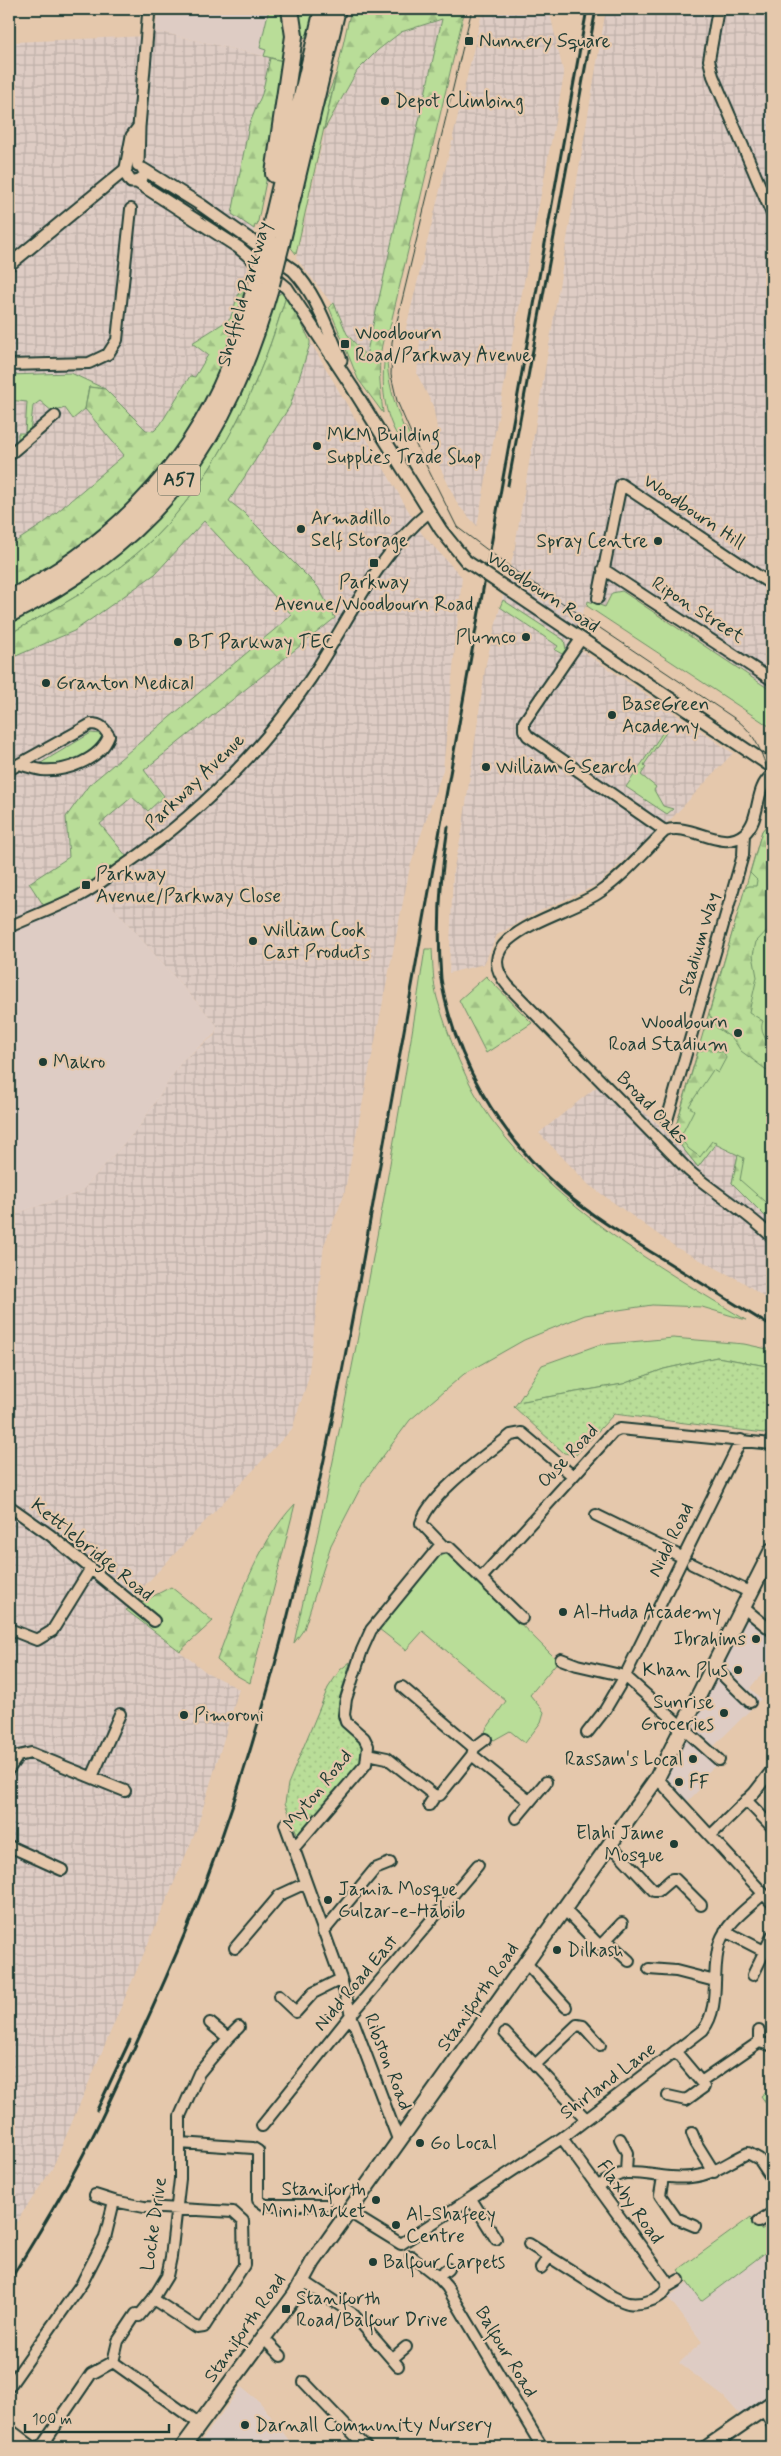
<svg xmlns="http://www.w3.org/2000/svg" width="781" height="2456" viewBox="0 0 781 2456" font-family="Mynerve,sans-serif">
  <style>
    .built { fill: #deccc4 }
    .industrial { fill: url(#industrial-grid) }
    .green { fill: #b9dd98; stroke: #6c8d66 }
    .forest { fill: url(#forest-firs); stroke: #6c8d66 }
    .garden { fill: url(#garden-dots); stroke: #6c8d66 }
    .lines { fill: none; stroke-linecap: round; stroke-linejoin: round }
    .minor-casing { stroke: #1f3d34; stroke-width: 14 }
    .tertiary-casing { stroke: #1f3d34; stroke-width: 15 }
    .secondary-casing { stroke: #1f3d34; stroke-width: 18 }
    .trunk-casing { stroke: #1f3d34; stroke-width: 20 }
    .minor { stroke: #e5c8ac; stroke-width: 10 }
    .tertiary { stroke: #e5c8ac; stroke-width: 11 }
    .secondary { stroke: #e5c8ac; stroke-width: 14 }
    .trunk { stroke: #e5c8ac; stroke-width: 16 }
    .tram { stroke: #1f3d34; stroke-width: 1 }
    .rail { stroke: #1f3d34; stroke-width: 3 }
    .tertiary-bridge-casing { stroke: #1f3d34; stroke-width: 15; stroke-linecap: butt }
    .trunk-bridge-casing { stroke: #1f3d34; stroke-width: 20; stroke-linecap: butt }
    .tertiary-bridge { stroke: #e5c8ac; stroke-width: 11 }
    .trunk-bridge { stroke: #e5c8ac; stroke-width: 16 }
    .poi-dot { fill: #1f3d34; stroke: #e5c8ac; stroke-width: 2 }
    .labels { text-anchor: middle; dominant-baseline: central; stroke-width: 4.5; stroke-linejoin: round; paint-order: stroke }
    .shield { fill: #e5c8ac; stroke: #5a6758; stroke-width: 1 }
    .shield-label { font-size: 18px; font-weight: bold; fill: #1f3d34 }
    .poi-label { font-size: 19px; fill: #1f3d34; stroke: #e5c8ac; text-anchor: start }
    .street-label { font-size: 19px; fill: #1f3d34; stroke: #e5c8ac }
  </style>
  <defs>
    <pattern id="industrial-grid" width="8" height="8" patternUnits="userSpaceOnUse" patternTransform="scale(1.25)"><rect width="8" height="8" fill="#deccc4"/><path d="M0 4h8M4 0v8" fill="none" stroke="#beb0a9"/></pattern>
    <pattern id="forest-firs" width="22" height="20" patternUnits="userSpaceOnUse" patternTransform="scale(1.25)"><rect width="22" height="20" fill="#b9dd98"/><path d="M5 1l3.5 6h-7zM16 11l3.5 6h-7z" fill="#9fbf84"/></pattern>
    <pattern id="garden-dots" width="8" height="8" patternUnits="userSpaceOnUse" patternTransform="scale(1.25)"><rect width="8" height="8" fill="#b9dd98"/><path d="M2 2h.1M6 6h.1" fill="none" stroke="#9fbf84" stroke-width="1.8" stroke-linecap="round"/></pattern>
  </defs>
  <rect width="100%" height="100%" fill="#e5c8ac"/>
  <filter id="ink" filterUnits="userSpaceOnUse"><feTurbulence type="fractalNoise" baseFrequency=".02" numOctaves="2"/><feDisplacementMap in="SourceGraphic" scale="10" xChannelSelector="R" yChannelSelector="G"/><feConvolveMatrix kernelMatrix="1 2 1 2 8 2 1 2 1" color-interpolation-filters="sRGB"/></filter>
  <g filter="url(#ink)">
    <path class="built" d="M158,9h153l-13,55 -143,-33z
      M108,881l6,27 103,117 -2,9 -32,26 -44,67 -58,65 -72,24v-283l78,-37z
      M744,1608l28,23v30l-22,27 11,11 -52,52 11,10 -20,19 4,5 -21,21 -26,-28z
      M766,2251l6,6v141l-31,18 -17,-19 -45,-34 23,-21 -34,-45 20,-14 13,18z
      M241,2387l19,15 34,45h-97z"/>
    <path class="industrial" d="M483,9h66l15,66 -87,451 -19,-21 -28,-59 7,-18 -4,-22 -16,-32 3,-34 -16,-4 48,-195h2l-1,-5z
      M606,9h166v682l-145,-99 -19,6 -3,9 -17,-6 -19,41 164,111 -61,65 -75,67 -70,32 -30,18 -13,29 -35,9 4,-102 9,-39 24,-169 28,-111z
      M442,19l-30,138 -46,199 -19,-22 -13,-31 -2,1 -36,-46 29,-128 32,-59 21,-21 23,-18z
      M155,31l143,33 -53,200 42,29 23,48 112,193 40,43 -19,193 -33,97 -66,328 -20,50 -16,135 -16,49 -160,170 -6,10 80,63 33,17 -43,142 -144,338 -43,64v-1017l72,-24 58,-65 44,-67 32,-25 2,-10 -103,-117 -6,-26 -21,14 -78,37v-893l5,2 133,-6z
      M605,1080l68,56 24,30 18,-22 23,11 -6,28 40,40v80l-29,-21 -66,-34 -88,-63 -50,-52z"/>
    <path class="green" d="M269,9h17l1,53 -23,-6 2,-6 -6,-2z
      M298,9h20l-13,29 -5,-5z
      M336,74l-40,180 -7,-9 34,-138z
      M284,291l3,2c-26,89 -67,179 -133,245 -41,40 -95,69 -145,96v-11c89,-38 168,-111 215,-196 23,-42 38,-86 52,-131z
      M385,355h2c0,25 7,47 16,71l3,2 4,8 -4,3 -6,1c-17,-26 -19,-56 -15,-85z
      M71,373l34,16 -16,-2 -4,22 -12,10 -8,-11 -12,4 -13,-11 -7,5 -3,27 -19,16v-5h7v-11h7l2,-31 -18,-2v-25z
      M622,591l150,100v37l-185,-122 1,-5 17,6 7,-14z
      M503,600l61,40 2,9 -4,5 -7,-4 3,-4 -58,-39z
      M667,726l2,2 -25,37 2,2 -5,8 15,12 -2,3 9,16 10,3 -6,5 -41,-27z
      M91,733l9,1 5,4v6l-35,22 -39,3z
      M772,819v404l-40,-40 6,-28 -23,-11 -17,23 -25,-31 89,-305z
      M425,949h7c1,16 1,34 5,49 12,41 29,86 54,121 66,89 162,145 255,201l-44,-13 -50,-2 -67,10 -61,25 -60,34 -54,46 -47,63 -32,62 -27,84 -10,14c51,-230 96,-460 131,-694z
      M673,1338l71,6 28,6v17l-55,-10 -53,12 -41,15 -105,18 24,-37 56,-20z
      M445,1554l6,1 107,106 -28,34 14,17 -3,10 -16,21 -15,-12 -16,9 -9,-9 21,-30 -83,-70 -17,19 -27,-21 58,-72z
      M772,2087v24l-11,-15z
      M751,2217l10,13 11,-8v35l-6,-5 -65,49 -23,-31z"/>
    <path class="forest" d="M351,9h114l-76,322h-3c-10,27 -6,54 -3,82l-25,-34 -29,-72 5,-4 13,31 19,22 76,-337 -41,13 -23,18 -21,21 -33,59z
      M270,58l17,4 -4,34 -26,130 -2,-1 -1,4 -22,-15 17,-89 13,-31z
      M244,278l4,1 -8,35 -33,91 -29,47 -78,84 -91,57v-47l34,-22 81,-69 -39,-46 4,-22 16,2 41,41 8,1 6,-6 30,-49 5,1 13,-22 -16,-12 38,-24z
      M287,293l23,48v3l-20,62 -61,95 14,11 75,75 17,31 -191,152 20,26 -16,15 -16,-14 -32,27 27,33 -35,26 -48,23 -15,-23 40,-26 -3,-40 23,-32 203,-170 -88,-94 -49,53 -55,39 -26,18 -65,28v-25c50,-27 104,-56 145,-96 66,-66 107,-156 133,-245z
      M772,819v106l-16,17 -3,13 4,22 -8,35 14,9c-5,13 7,20 9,32 2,6 0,15 0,21l-31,-23 -8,-12 -16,-11 -8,-14 36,-126 4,-2h7l1,-6 -7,-7 12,-42z
      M486,976l46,47 -46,30 -27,-53z
      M705,1049l19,3 2,6 -8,15 -5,-3 -24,36 5,4 -14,28 9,11 11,8 12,-16 5,1 -19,25 -25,-31 25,-84z
      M738,1155l6,3 -4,22 32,28v15l-40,-40z
      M295,1504l-45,179 -16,-9 -17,-14c20,-53 38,-114 78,-156z
      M171,1587l42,34 -33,30 -54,-41z"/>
    <path class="garden" d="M717,1357l55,10v67l-158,-20 -38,41 -12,-2 -50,-46 4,-5 105,-18 41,-15z
      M350,1662c-3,19 -17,39 -9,58 6,17 27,17 20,40l-63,76 -13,-33 3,-19 40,-96 12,-18z"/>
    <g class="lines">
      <defs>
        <path id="minor" d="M718,9l-9,51 4,16 59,138
          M9,365l80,-2 19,-9 9,-14 14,-131
          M9,455l46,-39
          M603,569l169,111
          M598,598l23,-114 151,101
          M581,639l-57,83v8l4,6 137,95
          M9,770l10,-6 72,-40c10,0 13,4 18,12 -9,24 -43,36 -67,34 -7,-1 -16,-4 -23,-6
          M772,775c-19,14 -10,44 -28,59 -23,19 -54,-13 -79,-3 -21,20 -41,45 -65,61 -31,23 -137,42 -92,94l181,185c27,23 58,41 83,66
          M9,927c24,-11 49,-20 72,-32 15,-8 28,-19 41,-28 75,-51 138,-114 189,-189 36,-54 66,-124 118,-166
          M667,1120l76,-265 1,-21
          M9,1506l41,29 104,86
          M596,1515l86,42
          M443,1546l-22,-23c9,-30 65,-68 90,-88l11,-2 51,43
          M692,1564l59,29
          M482,1577l131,-145 7,-3 152,15
          M744,1608l28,23
          M9,1629l28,11 15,-9 39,-63
          M561,1659l16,6 48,11 94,84
          M714,1667l36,35
          M402,1687l72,61
          M587,1733l18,-23 20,-34 116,-236
          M368,1754l19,4 48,38 5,-1 32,-40 2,-7 12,-9
          M472,1755l57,46
          M9,1769l9,-13 13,-3 94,38
          M92,1777l28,-63
          M657,1778l115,125
          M746,1800l26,27
          M429,1805l6,-9
          M516,1818l30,-36
          M285,1824l56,155 10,36 48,127
          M711,1835l43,-42 18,-23
          M611,1845l43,46h4l14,-12h3l26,26
          M9,1846l53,24
          M294,1848l72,-84 2,-18 -4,-8 -18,-16 -2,-7 2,-16 16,-49 9,-20 67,-82 11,-1 73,71
          M564,1909l33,34 5,1 20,-21
          M725,1931l39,20
          M323,1932l52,-63 15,-6
          M606,1940l23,21
          M235,1948l45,-53 26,-12
          M525,1962l41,45
          M649,1969l27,2 39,10
          M753,1975l19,-39
          M279,1996l17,16 17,-19 28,-14
          M759,2031v11l11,3
          M505,2033l81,86
          M228,2038l11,-11
          M675,2051l26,31 58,-40
          M536,2064l41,-39 6,1 17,19
          M668,2096l18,4 18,-13
          M262,2126l89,-111 127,-150
          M692,2133l4,10 18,29
          M620,2139l7,14 -1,20
          M180,2143l73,5 5,3v49l7,5h60
          M663,2177l-3,18 16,23 19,8
          M598,2186c9,-5 17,-12 28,-13 22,-1 43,7 65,4 23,-2 37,-15 57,-24l11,6 10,15
          M95,2195l19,6
          M471,2199l25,40
          M349,2212l52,32 161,-106 141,-108c19,-25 7,-59 17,-88 7,-20 28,-34 43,-48
          M758,2222l14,-9
          M529,2244l84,53c5,2 10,5 15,6 14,2 40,-4 39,-21l-105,-144
          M411,2256l27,21 9,10 95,160
          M541,2268l8,-11
          M438,2277l10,-8
          M302,2280l51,34 45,52
          M667,2287l12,-7
          M262,2337l19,19
          M393,2358l13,-11
          M304,2382l62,65
          M9,2387l73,-104 23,-45 9,-37 30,6 89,5 10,9 1,44 -40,62 -7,1 -44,-29
          M763,2409l9,15
          M200,2424l-87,-62 5,-21 18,-27 3,2 14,-17 14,-23 4,-19 9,-78v-63l19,-43 29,-35 -18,-15
          M9,2429l24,18
          M38,2447l6,-4 47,-69 22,-12"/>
        <path id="tertiary" d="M138,128l-6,8 -7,37 6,9h6l5,-4
          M138,165l1,-38 10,-118
          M143,169l58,36 92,65c24,25 34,59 48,90
          M137,182l101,65 49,41 65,99 89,143 25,31
          M9,265l117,-96
          M506,588l266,179"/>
        <path id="secondary" d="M183,2447l112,-152 18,-33 344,-484 115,-228
          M708,2447l64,-44"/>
        <path id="trunk" d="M274,174l20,-138 -4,-27
          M269,235l54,-226
          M281,244l56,-235
          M9,599c98,-49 178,-128 220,-230 12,-30 21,-62 30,-94
          M9,614c149,-74 218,-173 262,-330"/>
      </defs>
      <use href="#minor" class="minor-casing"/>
      <use href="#tertiary" class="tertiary-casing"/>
      <use href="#secondary" class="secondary-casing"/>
      <use href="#trunk" class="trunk-casing"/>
      <use href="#minor" class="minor"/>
      <use href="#tertiary" class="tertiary"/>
      <use href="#secondary" class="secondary"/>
      <use href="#trunk" class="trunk"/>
      <path class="tram" d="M472,9l-80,333 -1,33 6,26 19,44 41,82 61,46 219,147c23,18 24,36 35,61"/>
      <path class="rail" d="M508,485l88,-476
        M440,973c13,86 60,164 125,220 28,24 60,43 91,62 39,24 78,48 116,72
        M441,979c-4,-51 -1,-102 7,-152
        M97,2110l33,-70
        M9,2282c19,-32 39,-63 57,-96 26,-45 48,-94 70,-142 32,-69 63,-139 87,-211 61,-175 100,-357 134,-540l230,-1284"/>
      <defs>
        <path id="tertiary-bridge" d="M466,561l40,27"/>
        <path id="trunk-bridge" d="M259,275l10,-40
          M271,284l10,-40"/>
      </defs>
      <use href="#tertiary-bridge" class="tertiary-bridge-casing"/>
      <use href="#trunk-bridge" class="trunk-bridge-casing"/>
      <use href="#tertiary-bridge" class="tertiary-bridge"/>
      <use href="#trunk-bridge" class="trunk-bridge"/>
    </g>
  </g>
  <g class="poi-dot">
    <rect x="464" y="36" width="10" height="10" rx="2.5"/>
    <circle cx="385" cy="101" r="5"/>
    <rect x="340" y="339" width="10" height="10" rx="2.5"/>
    <circle cx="317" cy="446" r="5"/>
    <circle cx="301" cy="529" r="5"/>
    <circle cx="658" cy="541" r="5"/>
    <rect x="369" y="558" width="10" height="10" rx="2.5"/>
    <circle cx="526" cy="637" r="5"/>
    <circle cx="178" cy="642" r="5"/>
    <circle cx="46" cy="683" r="5"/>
    <circle cx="612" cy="715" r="5"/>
    <circle cx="486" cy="767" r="5"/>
    <rect x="81" y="880" width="10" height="10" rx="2.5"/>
    <circle cx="253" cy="941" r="5"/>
    <circle cx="738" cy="1033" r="5"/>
    <circle cx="43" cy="1062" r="5"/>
    <circle cx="563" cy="1612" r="5"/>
    <circle cx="756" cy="1639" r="5"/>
    <circle cx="738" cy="1670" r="5"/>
    <circle cx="724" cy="1713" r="5"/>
    <circle cx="184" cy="1715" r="5"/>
    <circle cx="693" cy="1759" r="5"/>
    <circle cx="679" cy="1782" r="5"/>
    <circle cx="674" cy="1844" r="5"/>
    <circle cx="328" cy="1900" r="5"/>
    <circle cx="557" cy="1950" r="5"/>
    <circle cx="420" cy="2143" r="5"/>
    <circle cx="376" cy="2200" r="5"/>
    <circle cx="396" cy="2225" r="5"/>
    <circle cx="373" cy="2262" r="5"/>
    <rect x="281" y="2304" width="10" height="10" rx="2.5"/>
    <circle cx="245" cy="2425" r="5"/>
  </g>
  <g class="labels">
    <rect class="shield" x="158" y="464.5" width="42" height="31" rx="4"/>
    <g class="shield-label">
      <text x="179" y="480">A57</text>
    </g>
    <g class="poi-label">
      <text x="479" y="41">Nunnery Square</text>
      <text x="395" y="101">Depot Climbing</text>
      <text x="355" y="333">Woodbourn<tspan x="355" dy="22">Road/Parkway Avenue</tspan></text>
      <text x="327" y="435">MKM Building<tspan x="327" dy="22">Supplies Trade Shop</tspan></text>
      <text x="311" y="518">Armadillo<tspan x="311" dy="22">Self Storage</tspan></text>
      <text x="648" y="541" text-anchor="end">Spray Centre</text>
      <text x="374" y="582" text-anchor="middle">Parkway<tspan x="374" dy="22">Avenue/Woodbourn Road</tspan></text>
      <text x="516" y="637" text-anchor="end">Plumco</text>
      <text x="188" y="642">BT Parkway TEC</text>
      <text x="56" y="683">Granton Medical</text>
      <text x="622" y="704">BaseGreen<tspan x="622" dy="22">Academy</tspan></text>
      <text x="496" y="767">William G Search</text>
      <text x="96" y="874">Parkway<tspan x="96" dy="22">Avenue/Parkway Close</tspan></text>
      <text x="263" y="930">William Cook<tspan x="263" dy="22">Cast Products</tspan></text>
      <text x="728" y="1022" text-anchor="end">Woodbourn<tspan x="728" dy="22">Road Stadium</tspan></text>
      <text x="53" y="1062">Makro</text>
      <text x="573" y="1612">Al-Huda Academy</text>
      <text x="746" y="1639" text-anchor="end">Ibrahims</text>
      <text x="728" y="1670" text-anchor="end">Khan Plus</text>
      <text x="714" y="1702" text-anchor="end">Sunrise<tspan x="714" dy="22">Groceries</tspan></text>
      <text x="194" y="1715">Pimoroni</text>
      <text x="683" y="1759" text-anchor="end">Rassam's Local</text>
      <text x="689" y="1782">FF</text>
      <text x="664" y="1833" text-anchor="end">Elahi Jame<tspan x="664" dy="22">Mosque</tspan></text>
      <text x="338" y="1889">Jamia Mosque<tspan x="338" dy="22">Gulzar-e-Habib</tspan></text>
      <text x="567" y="1950">Dilkash</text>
      <text x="430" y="2143">Go Local</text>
      <text x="366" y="2189" text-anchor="end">Staniforth<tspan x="366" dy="22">Mini Market</tspan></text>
      <text x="406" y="2214">Al-Shafeey<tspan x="406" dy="22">Centre</tspan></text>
      <text x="383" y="2262">Balfour Carpets</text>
      <text x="296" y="2298">Staniforth<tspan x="296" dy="22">Road/Balfour Drive</tspan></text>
      <text x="255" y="2425">Darnall Community Nursery</text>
    </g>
    <g class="street-label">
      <text transform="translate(244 294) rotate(-74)">Sheffield Parkway</text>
      <text transform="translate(694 512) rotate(34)">Woodbourn Hill</text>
      <text transform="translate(543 592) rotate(34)">Woodbourn Road</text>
      <text transform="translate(698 610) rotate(33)">Ripon Street</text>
      <text transform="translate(195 782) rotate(-44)">Parkway Avenue</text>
      <text transform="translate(699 944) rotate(-74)">Stadium Way</text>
      <text transform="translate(652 1108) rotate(46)">Broad Oaks</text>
      <text transform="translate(568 1456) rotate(-47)">Ouse Road</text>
      <text transform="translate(671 1540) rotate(-64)">Nidd Road</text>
      <text transform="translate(92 1550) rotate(39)">Kettlebridge Road</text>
      <text transform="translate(318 1790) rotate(-51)">Myton Road</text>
      <text transform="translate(356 1983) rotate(-50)">Nidd Road East</text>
      <text transform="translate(478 1997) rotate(-55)">Staniforth Road</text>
      <text transform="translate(388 2062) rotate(69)">Ribston Road</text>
      <text transform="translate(608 2081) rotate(-37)">Shirland Lane</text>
      <text transform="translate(630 2202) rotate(54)">Flaxby Road</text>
      <text transform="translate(154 2224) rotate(-82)">Locke Drive</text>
      <text transform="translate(245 2328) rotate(-55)">Staniforth Road</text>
      <text transform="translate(506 2352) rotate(59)">Balfour Road</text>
    </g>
  </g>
  <rect width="781" height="2456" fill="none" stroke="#e5c8ac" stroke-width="30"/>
  <rect x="15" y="15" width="751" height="2426" fill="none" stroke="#1f3d34" stroke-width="2" filter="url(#ink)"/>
  <path d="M25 2424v8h144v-8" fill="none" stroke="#1f3d34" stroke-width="2.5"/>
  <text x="32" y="2424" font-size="15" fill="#1f3d34" stroke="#e5c8ac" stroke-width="4" paint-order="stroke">100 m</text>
</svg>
